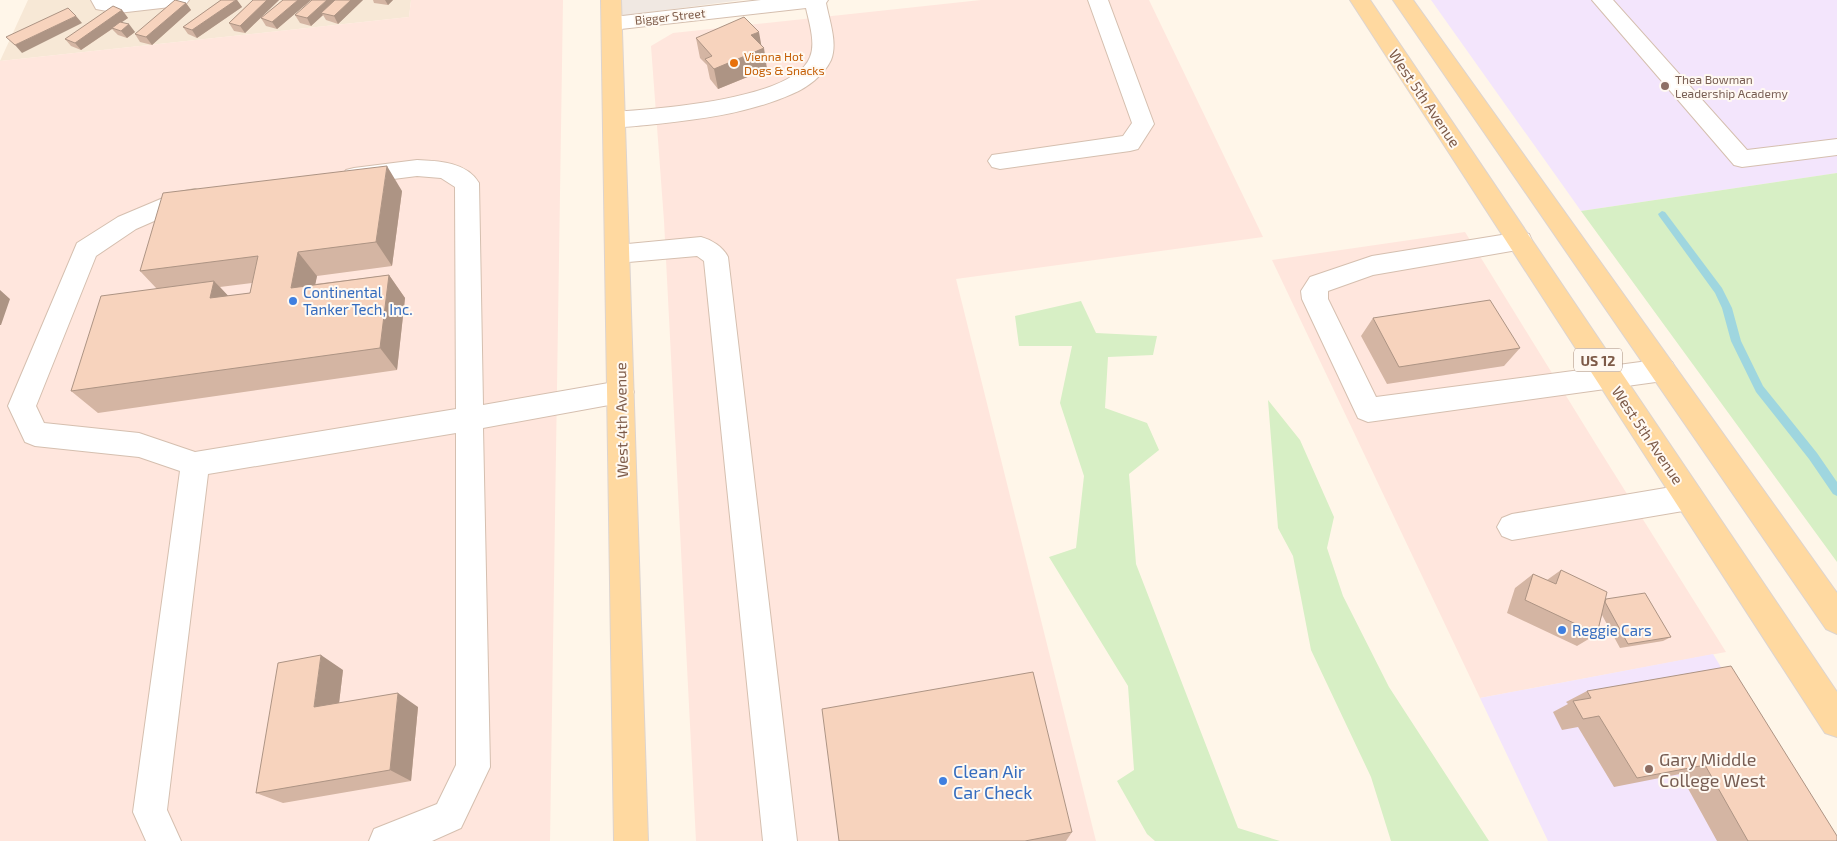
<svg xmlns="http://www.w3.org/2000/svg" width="1837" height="841" viewBox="0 0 1837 841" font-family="'Exo 2',sans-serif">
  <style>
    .residential { fill: #f7e8d6 }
    .commercial { fill: #ffe6dd }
    .industrial { fill: #f0e8e2 }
    .education { fill: #f3e5fc }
    .green { fill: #d7efc5 }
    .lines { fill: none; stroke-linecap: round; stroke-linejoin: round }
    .stream { fill: #9fd6df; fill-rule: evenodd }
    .minor-casing { stroke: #d5bfaf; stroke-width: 2 }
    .major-casing { stroke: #ddd4cf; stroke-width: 2 }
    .minor { fill: #fff; fill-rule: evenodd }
    .major { fill: #ffd9a0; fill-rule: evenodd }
    .wall { fill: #d4b5a3; fill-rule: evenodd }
    .shaded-wall { fill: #ad9484 }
    .building { fill: #f7d3bd; stroke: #ad9484 }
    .food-dot { fill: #e8710a; stroke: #fff9f2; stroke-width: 2 }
    .education-dot { fill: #8d6e63; stroke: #fff9f2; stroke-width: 2 }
    .shop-dot { fill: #3f7fe0; stroke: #fff9f2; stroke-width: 2 }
    .labels { text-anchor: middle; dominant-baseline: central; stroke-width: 4; stroke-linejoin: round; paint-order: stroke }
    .far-street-label { font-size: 12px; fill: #7d5a48; stroke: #fff9f2 }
    .far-food-label { font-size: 12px; fill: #c56008; stroke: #fff9f2; text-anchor: start }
    .far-education-label { font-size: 12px; fill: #785e54; stroke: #fff9f2; text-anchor: start }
    .shield { fill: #fff9f2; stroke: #a48a7b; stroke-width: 1 }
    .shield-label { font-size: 14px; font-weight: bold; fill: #7d5a48 }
    .street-label { font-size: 15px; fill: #7d5a48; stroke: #fff9f2 }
    .shop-label { font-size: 15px; fill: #366cbe; stroke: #fff9f2; text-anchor: start }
    .near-education-label { font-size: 18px; fill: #785e54; stroke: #fff9f2; text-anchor: start }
    .near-shop-label { font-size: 18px; fill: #366cbe; stroke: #fff9f2; text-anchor: start }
  </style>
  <rect width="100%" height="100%" fill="#fff6e9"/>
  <path class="residential" d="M28,0h383l-2,17 -409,44z"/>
  <path class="commercial" d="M411,0h152l-13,841h-550v-780l409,-44z
    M981,0h168l114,237 -307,42 140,562h-400l-32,-620 -13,-175 22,-13z
    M1465,232l132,214 129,206 -246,46 -208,-438z"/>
  <path class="industrial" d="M619,0h123l-122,16z"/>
  <path class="education" d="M1431,0h406v173l-256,38z
    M1713,654l114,187h-279l-68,-143z"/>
  <path class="green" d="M1837,173v389l-256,-351z
    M1081,301l15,32 61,3 -4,19 -45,2 -3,51 42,15 12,27 -30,24 7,90 102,264 42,13h-125l-8,-7 -30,-53 17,-11 -6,-84 -79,-129 27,-9 8,-72 -24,-73 12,-57h-53l-4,-30z
    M1268,400l32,40 34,77 -7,31 16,48 46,91 100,154h-98l-20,-64 -60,-127 -18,-94 -15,-28z"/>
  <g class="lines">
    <path class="stream" d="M1662,211l3,1 57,76 10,20 9,33 22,45 54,67 20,29v14l-4,-2 -24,-35 -53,-67 -25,-51 -9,-33 -7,-15 -56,-77 -1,-2z"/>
    <defs>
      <path id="minor" d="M91,0h98l-3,4 -7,2 -61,7 -22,-4z
        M761,0h67l-2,3c3,17 12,40 5,57 -7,15 -24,28 -39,34 -45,20 -96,26 -145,31 -13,1 -28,4 -41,0l-3,-5 3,-5 8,-3c41,-3 180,-12 196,-55 6,-14 -1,-35 -4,-49l-194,22 -7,-2 -3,-5 3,-5z
        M1088,0h20l46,124 -16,25 -8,2 -130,18 -8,-2 -4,-6 4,-6 131,-19 9,-13z
        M1592,0h21l134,150 90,-11v16l-95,12 -8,-2z
        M417,160c22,1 50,2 62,23l4,222 137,-24 10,3 4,8 -4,8 -10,3 -137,25 7,339 -29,61 -29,13h-63l5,-12 63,-25 19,-39v-332l-248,41 -41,336 14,31h-35l-13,-29 47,-341 -41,-14 -104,-11 -10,-4 -17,-36 69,-163 41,-26 57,-24 20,-4 8,3 4,6 -4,6 -17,3 -50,22 -40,27 -60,150 8,17 95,10 56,19 261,-43 -1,-222 -14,-9 -24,-2 -63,8 -8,-2 -4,-6 4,-6 8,-2z
        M1520,232l9,2 3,7 -3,7 -156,27 -45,16v8l48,98 287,-38 9,3 4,8 -4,8 -9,3 -295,41 -10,-4 -56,-119 -1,-8 9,-14 62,-21z
        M701,237c11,3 22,10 27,20l69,584h-34l-59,-580 -7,-5 -80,7 -9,-2 -3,-7 3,-7 9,-2z
        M1689,484l10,4 4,9 -4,9 -10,4 -177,30 -10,-4 -5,-9 5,-9 10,-4z"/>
      <path id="major" d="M601,0h20l27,841h-34z
        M1350,0h20l467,692v45l-12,-4z
        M1393,0h20l424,593v41l-11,-5z"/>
    </defs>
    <use href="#minor" class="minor-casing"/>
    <use href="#major" class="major-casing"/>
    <use href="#minor" class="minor"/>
    <use href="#major" class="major"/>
  </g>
  <path class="wall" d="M221,0h16l5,7 -45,31 -9,-4 -5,-7z
    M253,0h26l-34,33 -11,-2 -5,-8z
    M283,0h28l-34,29 -11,-3 -5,-8z
    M363,0l-25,24 -12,-4 -3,-5 -12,11 -11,-3 -5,-8z
    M373,0h20l-5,5 -14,-2z
    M186,3l5,7 -39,35 -12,-3 -5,-8z
    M122,10l6,8 -7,4 14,10 -8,6 -9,-3 -6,-6 -31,21 -10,-4 -6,-7z
    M696,38l65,7 6,24 -49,20 -8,-10 -3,-14 -7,-7z
    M402,191l-10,75 -75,10 -2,8 74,-9 16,23 -8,72 -299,43 -27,-22 86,-102 -17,-18zM252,283l-2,10 -22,3 -8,-9z
    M1373,318l147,30 -16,18 -117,18 -26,-48z
    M1561,570l45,29 65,38 -8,4 -43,7 -18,-33 -5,19 -20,12 -70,-33 8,-25 18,-14 14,6z
    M343,670l-4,33 79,4 -7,74 -128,22 -27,-10z
    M1587,691l250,150h-120l-37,-67 -66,13 -36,-60 -16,3 -9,-18 15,-8 -2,-2z
    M1072,832l-6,9h-227z"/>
  <path class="shaded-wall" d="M236,0h1l5,7 -45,31 -5,-8z
    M267,0h12l-34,33 -5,-7z
    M298,0h13l-34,29 -5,-7z
    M327,0h13l-19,13 2,2 -12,11 -4,-8z
    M351,0h12l-25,24 -4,-8z
    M385,0h8l-5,5z
    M186,3l5,7 -39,35 -6,-8z
    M122,10l6,8 -47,32 -6,-7z
    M76,16l6,7 -60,30 -7,-8z
    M129,24l6,8 -8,6 -6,-7z
    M759,32l3,17 2,-1 3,21 -49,20 -4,-20 37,-34z
    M387,166l15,25 -10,75 -16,-24z
    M298,252l19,24 -7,35 -19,-23z
    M389,275l16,23 -8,72 -17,-22z
    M214,281l22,23 -26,-6z
    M0,290l10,9 -9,26h-1z
    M321,655l22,15 -6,50 -23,-13z
    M398,693l20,14 -7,74 -21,-11z"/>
  <path class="building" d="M175,0l11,3 -40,34 -11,-3z
    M221,0h15l-44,30 -9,-3z
    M253,0h14l-27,26 -11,-3z
    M283,0h15l-26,22 -11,-4z
    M312,0h15l-20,18 -12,-3z
    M335,0h16l-17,16 -13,-3z
    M113,6l9,4 -47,33 -10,-4z
    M68,8l8,8 -61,29 -9,-8z
    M744,17l15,15 -8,3 13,13 -50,21 -9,-10 7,-3 -16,-18z
    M120,22l9,2 -8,7 -9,-3z
    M387,166l-11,76 -78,10 -7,36 98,-13 -9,73 -309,43 30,-95 113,-15 -4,17 40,-5 8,-37 -118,15 23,-78z
    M1490,300l30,48 -121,19 -26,-49z
    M1561,570l46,22 -10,42 -72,-34 8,-26 23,10z
    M1645,593l26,44 -43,7 -23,-42 1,-3z
    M321,655l-7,52 84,-14 -8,77 -134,23 22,-130z
    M1731,666l106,170v5h-89l-43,-76 -68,13 -38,-62 -16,3 -10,-18 18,-3 -4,-7z
    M1033,672l39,160 -47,9h-186l-17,-132z"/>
  <circle class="food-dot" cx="734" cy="63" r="5"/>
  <g class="education-dot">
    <circle cx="1665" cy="86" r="5"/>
    <circle cx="1649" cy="769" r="5"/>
  </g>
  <g class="shop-dot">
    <circle cx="293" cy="301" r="5"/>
    <circle cx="1562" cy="630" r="5"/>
    <circle cx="943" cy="781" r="5"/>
  </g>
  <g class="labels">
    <g class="far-street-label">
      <text transform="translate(670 16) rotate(-6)">Bigger Street</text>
    </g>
    <g class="far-food-label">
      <text x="744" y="56">Vienna Hot<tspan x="744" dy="14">Dogs &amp; Snacks</tspan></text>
    </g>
    <g class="far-education-label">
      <text x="1675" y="79">Thea Bowman<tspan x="1675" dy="14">Leadership Academy</tspan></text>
    </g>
    <rect class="shield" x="1574" y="348.5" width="48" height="23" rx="4"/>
    <g class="shield-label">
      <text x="1598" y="360">US 12</text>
    </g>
    <g class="street-label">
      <text transform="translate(1425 98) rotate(56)">West 5th Avenue</text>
      <text transform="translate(621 420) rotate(-91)">West 4th Avenue</text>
      <text transform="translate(1648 435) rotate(56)">West 5th Avenue</text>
    </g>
    <g class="shop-label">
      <text x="303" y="292">Continental<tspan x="303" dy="17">Tanker Tech, Inc.</tspan></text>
      <text x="1572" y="630">Reggie Cars</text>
    </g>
    <g class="near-education-label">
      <text x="1659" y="759">Gary Middle<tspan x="1659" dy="21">College West</tspan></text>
    </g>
    <g class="near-shop-label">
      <text x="953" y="771">Clean Air<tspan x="953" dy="21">Car Check</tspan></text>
    </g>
  </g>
</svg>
